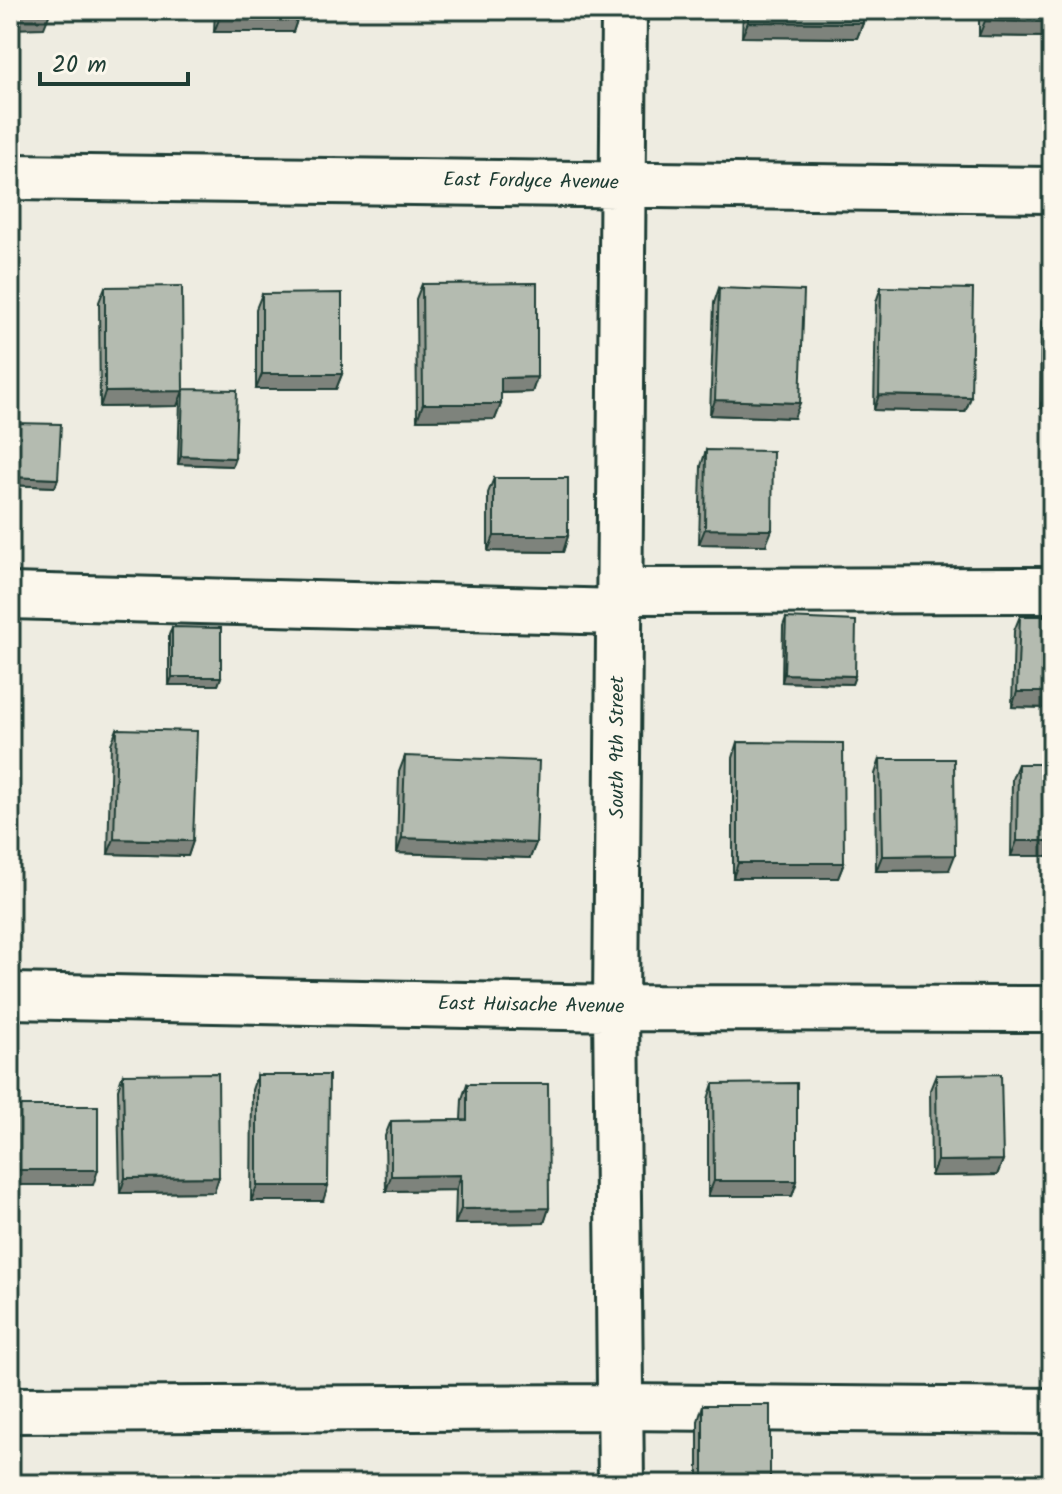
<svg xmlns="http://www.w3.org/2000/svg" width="1062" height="1494" viewBox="0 0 1062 1494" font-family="Kalam,sans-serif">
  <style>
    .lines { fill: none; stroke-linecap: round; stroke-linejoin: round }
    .minor-casing { stroke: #1f3d34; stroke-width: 50 }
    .minor { stroke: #fbf7ec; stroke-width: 44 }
    .wall { fill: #9ba197; stroke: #1f3d34; stroke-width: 2 }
    .shaded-wall { fill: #7e837b; stroke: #1f3d34; stroke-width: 2 }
    .building { fill: #b4bbb0; stroke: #1f3d34; stroke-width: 2 }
    .labels { text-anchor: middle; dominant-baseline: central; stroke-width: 7; stroke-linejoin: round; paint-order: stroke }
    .street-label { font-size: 20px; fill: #1f3d34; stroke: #fbf7ec }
  </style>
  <rect width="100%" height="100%" fill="#eeece1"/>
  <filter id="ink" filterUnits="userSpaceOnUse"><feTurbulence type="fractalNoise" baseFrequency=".0125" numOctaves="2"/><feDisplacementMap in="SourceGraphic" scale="16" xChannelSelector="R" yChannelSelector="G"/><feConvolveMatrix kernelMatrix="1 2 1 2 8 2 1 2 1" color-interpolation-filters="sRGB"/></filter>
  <g filter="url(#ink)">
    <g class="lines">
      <defs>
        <path id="minor" d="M10,177l1042,13
          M620,591l432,-1
          M10,596l609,16
          M10,996l606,12 436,1
          M10,1410l610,-3 432,4
          M621,1484l-5,-476 8,-998"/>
      </defs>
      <use href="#minor" class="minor-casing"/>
      <use href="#minor" class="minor"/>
    </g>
    <path class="wall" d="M215,10h83v7l-5,15h-79z
      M743,10h120v13l-6,15 -115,-1z
      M979,10h73v27l-73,-1z
      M422,284l115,93 -5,15 -31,1v11l-6,15 -78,1 -1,-121z
      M105,287l78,102 49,77 -54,-2 2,-64 -3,6 -77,1 -1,-105z
      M881,287l90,110 -6,15 -91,-2 2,-108z
      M719,288l75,130 -84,-3 4,-112z
      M262,294l80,80 -6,15h-80v-80z
      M1047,306h5v103l-12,-1 1,-87z
      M14,423l44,56 -3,8 -45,-2 1,-54z
      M706,450l60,95 -67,-1 2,-78z
      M494,478l74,58 -5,16 -75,-1v-58z
      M1020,616h32v92l-40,-1 2,-76z
      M786,618l69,58 -3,8 -70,-2 1,-56z
      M172,627l49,50 -3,8h-49v-50z
      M117,729l76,112 -5,15 -80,-2 3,-110z
      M738,742l106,121 -6,15h-105v-120z
      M405,756l131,87 -6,15 -133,-5 2,-81z
      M880,759l69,111 -73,1 -1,-97z
      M1018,764h34v92h-41l1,-77z
      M123,1074l96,103 -5,15 -94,1 -2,-104z
      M257,1075l66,126h-72l1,-111z
      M936,1075l67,85 -6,15 -66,1 -1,-86z
      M467,1084l82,124 -5,15 -89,1 1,-34 -70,1 -1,-55 6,-15 70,-1 1,-21z
      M713,1084l84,97 -5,15h-84v-97z
      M1052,1099v67h-2v-62z
      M703,1405l67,77 -1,2h-71v-63z"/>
    <path class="shaded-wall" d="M407,10h95l-1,2 -96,2z
      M50,13l-6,15 -34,1v-15z
      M220,17h78l-5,15h-79z
      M985,21l67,1v15l-73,-1z
      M748,22l115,1 -6,15 -115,-1z
      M262,374h80l-6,15h-80z
      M537,377l-5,15 -37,1 6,-15z
      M183,391l-6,15 -77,1 5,-15z
      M1046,393h6v16l-12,-1z
      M879,395l92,2 -6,15 -91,-2z
      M715,400l85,3 -6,15 -84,-3z
      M423,404h78l-6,15 -78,1z
      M181,456l54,2 -3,8 -54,-2z
      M12,477l46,2 -3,8 -45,-2z
      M705,529l67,1 -6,15 -67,-1z
      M494,536h74l-5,16 -75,-1z
      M784,674l71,2 -3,8 -70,-2z
      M172,677h49l-3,8h-49z
      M1017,692h35v16l-40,-1z
      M402,838l134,5 -6,15 -133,-5z
      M114,839l79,2 -5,15 -80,-2z
      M1017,841h35v15h-41z
      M955,855l-6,15 -73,1 6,-15z
      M738,863h106l-6,15h-105z
      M1003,1160l-6,15 -66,1 6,-15z
      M10,1170h88l-5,15h-83z
      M461,1175l-5,15 -70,1 5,-15z
      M219,1177l-5,15 -94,1 5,-15z
      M714,1181h83l-5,15h-84z
      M257,1186h71l-5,15h-72z
      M549,1208l-5,15 -89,1 6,-15z
      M703,1482h67l-1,2h-66z"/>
    <path class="building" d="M10,10h40v3l-40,1z
      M220,10h78v7h-78z
      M748,10h115v13l-115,-1z
      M985,10h67v12l-67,-1z
      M537,283v94l-36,1v26h-78l-1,-120z
      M182,286l1,105 -78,1v-105z
      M881,287l92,2 -2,108 -92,-2z
      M719,288l85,3 -4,112 -85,-3z
      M342,293v81h-80v-80z
      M1047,306h5v87h-6z
      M183,389l54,1 -2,68 -54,-2z
      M14,423l47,1 -3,55 -46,-2z
      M706,450l67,1 -1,79 -67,-1z
      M494,478h74v58h-74z
      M1020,616h32v76h-35z
      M786,618l70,3 -1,55 -71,-2z
      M172,627l49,1v49h-49z
      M117,729l80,2 -4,110 -79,-2z
      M738,742l105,1 1,120h-106z
      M405,756l134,5 -3,82 -134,-5z
      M880,759h74l1,96 -73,1z
      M1018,764h34v77h-35z
      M218,1073l1,104 -94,1 -2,-104z
      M1001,1074l2,86 -66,1 -1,-86z
      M257,1075h72l-1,111h-71z
      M797,1083v98h-83l-1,-97z
      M467,1084h81l1,124 -88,1v-34l-70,1v-55l76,-1z
      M10,1106h88v64h-88z
      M703,1405h67v77h-67z"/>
  </g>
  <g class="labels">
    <g class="street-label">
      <text transform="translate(531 182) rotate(1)">East Fordyce Avenue</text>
      <text transform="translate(618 747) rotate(-90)">South 9th Street</text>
      <text transform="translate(531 1006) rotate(1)">East Huisache Avenue</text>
    </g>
  </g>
  <rect width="1062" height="1494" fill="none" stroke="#fbf7ec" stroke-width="40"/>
  <rect x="20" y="20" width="1022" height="1454" fill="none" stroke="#1f3d34" stroke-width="3" filter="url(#ink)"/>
  <path d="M40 72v12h148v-12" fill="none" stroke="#1f3d34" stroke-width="4"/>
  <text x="52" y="72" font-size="24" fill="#1f3d34" stroke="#fbf7ec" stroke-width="6" paint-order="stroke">20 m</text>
</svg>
